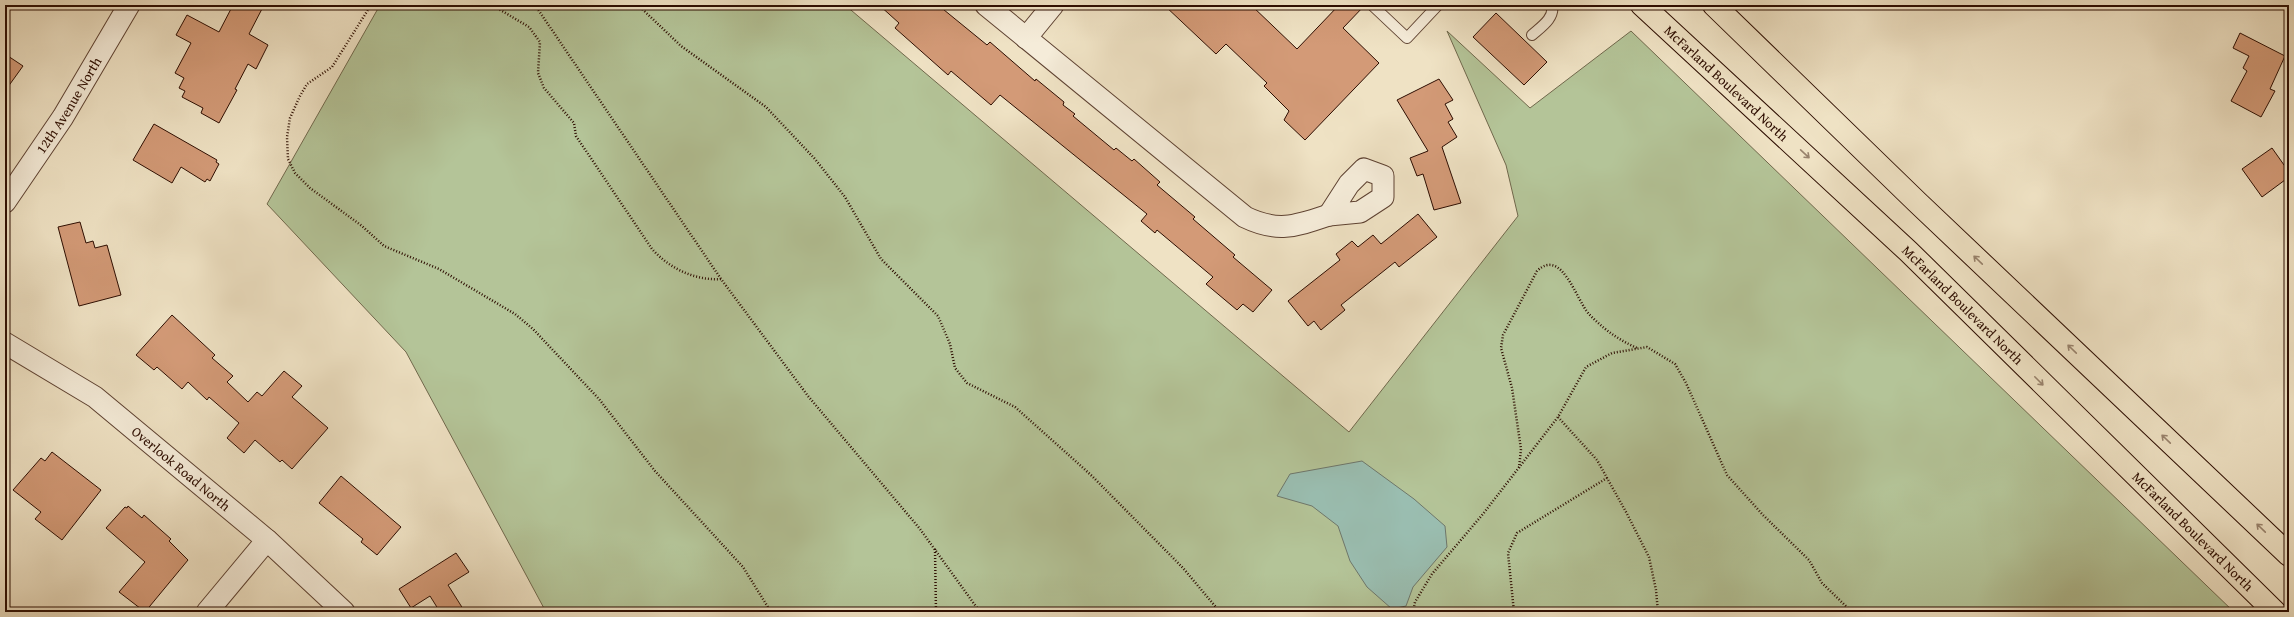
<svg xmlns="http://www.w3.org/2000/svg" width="2294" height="617" viewBox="0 0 2294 617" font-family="'Gentium Book Plus',serif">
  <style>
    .green { fill: #b4c498; stroke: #70684c }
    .water { fill: #9abeb1; stroke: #6e776b }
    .building { fill: #d39a77; stroke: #2d0d01 }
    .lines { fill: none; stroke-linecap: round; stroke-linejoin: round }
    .lane-casing { stroke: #5e4232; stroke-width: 12 }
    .street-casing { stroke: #5e4232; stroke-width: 23 }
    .highway-casing { stroke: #2d0d01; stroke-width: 24 }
    .path { stroke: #2d0d01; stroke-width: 2.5; stroke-dasharray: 1 2; stroke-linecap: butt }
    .lane { stroke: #f5ecd9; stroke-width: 10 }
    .street { stroke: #f5ecd9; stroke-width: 21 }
    .highway { stroke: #efe2c4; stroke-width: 22 }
    .oneway { stroke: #98826c }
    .labels { text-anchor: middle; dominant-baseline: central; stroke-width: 4; stroke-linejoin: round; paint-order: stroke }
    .street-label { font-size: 14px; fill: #2d0d01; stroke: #f5ecd9 }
  </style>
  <rect width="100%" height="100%" fill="#efe2c4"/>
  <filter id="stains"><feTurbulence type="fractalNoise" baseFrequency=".005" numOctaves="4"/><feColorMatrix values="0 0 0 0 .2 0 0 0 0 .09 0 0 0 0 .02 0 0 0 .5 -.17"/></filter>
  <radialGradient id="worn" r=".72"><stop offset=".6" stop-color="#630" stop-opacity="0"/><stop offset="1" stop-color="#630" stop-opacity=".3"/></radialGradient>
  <path class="green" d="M380,5h465l504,427 169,-216 -12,-51 -59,-134 83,77 101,-77 603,581h-1688l-140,-260 -139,-148z"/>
  <path class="water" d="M1362,461l52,38 31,27 2,21 -34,40 -7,19 -14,3 -25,-22 -17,-26 -12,-35 -26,-20 -35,-10 13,-22z"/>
  <path class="building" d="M233,5h31l-15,29 19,11 -12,24 -8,-5 -13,25 2,1 -18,33 -18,-10 2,-5 -21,-11 3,-6 -6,-3 5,-10 -9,-5 16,-30 -15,-8 11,-20 32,17z
    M879,5h59l49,40 3,-3 45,39 1,-2 28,23 -1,3 12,9 -2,2 41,34 2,-2 16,13 2,-2 26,23 -3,3 38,32 -2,2 42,36 -2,2 39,33 -19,22 -10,-8 -6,6 -31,-26 7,-7 -56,-47 -2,3 -14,-12 6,-7 -147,-119 -9,10 -40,-34 -3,4 -53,-47 4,-5z
    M1164,5h87l46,44 42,-44h26l-22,23 36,35 -74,77 -21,-20 5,-9 -25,-25 3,-3 -41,-39 -10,10z
    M1496,13l51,49 -23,23 -51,-48z
    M2240,33l45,23 -15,33 5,2 -14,26 -30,-16 16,-30 -4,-3 6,-12 -16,-8z
    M5,54l18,12 -18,25z
    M1439,79l14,21 -8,4 8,15 -5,3 9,15 -15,10 19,56 -27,7 -11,-36 -6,2 -7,-18 18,-7 -31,-51z
    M154,124l63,36 -1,2 3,2 -9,17 -3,-2 -2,3 -24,-15 -9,16 -39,-23z
    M2272,148l17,24v5l-27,20 -20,-28z
    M1418,214l19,23 -38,30 -4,-5 -54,43 4,5 -24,20 -7,-9 -6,5 -20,-25 52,-41 -4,-6 16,-13 6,6 15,-12 8,9z
    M80,222l6,21 7,-2 2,7 12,-3 14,50 -42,11 -21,-79z
    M172,315l43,40 -3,3 21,18 -6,6 21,20 9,-10 5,4 22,-25 18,15 -10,11 36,31 -36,41 -10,-9 -2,2 -25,-22 -11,13 -17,-15 12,-15 -30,-26 -2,3 -19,-18 -6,7 -25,-22 -3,3 -18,-15z
    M52,452l49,38 -39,50 -27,-21 6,-7 -28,-22 28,-32 4,3z
    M341,476l60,51 -24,28 -16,-13 2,-3 -44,-36z
    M128,506l14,12 2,-3 27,24 -2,2 19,19 -43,52 -26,-20 26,-30 -39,-34 19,-21 2,1z
    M456,553l13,19 -21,13 17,27h-25l-10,-16 -19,12 -12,-19z"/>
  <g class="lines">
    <defs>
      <path id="lane" d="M1372,5l35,33 31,-33
        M1532,35c9,-8 23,-17 20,-30"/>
      <g id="street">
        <path d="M986,5l259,212c33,16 51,9 84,-2"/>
        <path d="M1026,38l27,-33"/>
        <path d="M1364,169l19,7v21l-23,15 -31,3 20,-31z"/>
        <path id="s1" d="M5,202l58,-85 66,-112"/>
        <path id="s2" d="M5,343l90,54 172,143 77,72"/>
        <path d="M207,612l60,-72"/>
      </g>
      <g id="highway">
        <path id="s3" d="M1642,5l266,246 367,361"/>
        <path d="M1714,5l203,197 372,353"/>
      </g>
    </defs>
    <use href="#lane" class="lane-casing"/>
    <use href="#street" class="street-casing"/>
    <use href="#highway" class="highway-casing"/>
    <path class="path" d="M371,5l-39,62 -25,17 -7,12 -10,22 -3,19 1,22 7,14 15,15 52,38 22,20 55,23 76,45 18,15 66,70 56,72 88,96 28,45
      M492,5l37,22 11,15 -2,31 6,15 30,35 2,13 76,113c17,19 43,32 69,30l87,117 112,133 60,83
      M535,5l186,274
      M638,5l43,41 85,61 49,52 30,38 36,62 57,57 12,28 5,24 12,15 48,24 77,69 91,92 37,44
      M1558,417l39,43 29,52 23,45 7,33 2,22
      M1519,468l2,-19 -9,-61 -11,-40 2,-13 34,-64c25,-24 39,29 52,43 14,15 30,26 48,34
      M935,549l1,63
      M1413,612l2,-10 17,-28 51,-60 75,-97 28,-50 26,-14 35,-6 28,17 11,19 41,92 36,40 46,45 13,23 30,29
      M1514,612l-6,-59 9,-20 90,-55"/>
    <use href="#lane" class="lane"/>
    <use href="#street" class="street"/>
    <use href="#highway" class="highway"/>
  </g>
  <defs><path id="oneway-shaft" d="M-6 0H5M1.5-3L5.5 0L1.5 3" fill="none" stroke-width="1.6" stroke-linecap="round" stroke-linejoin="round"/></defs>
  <g class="oneway">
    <use href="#oneway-shaft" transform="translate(1805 154) rotate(43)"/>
    <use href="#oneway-shaft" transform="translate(1978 260) rotate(-136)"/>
    <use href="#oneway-shaft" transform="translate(2072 349) rotate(-136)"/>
    <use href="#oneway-shaft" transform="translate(2039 381) rotate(45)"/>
    <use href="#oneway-shaft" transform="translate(2166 439) rotate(-136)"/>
    <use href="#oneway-shaft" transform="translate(2261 528) rotate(-136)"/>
  </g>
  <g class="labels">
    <g class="street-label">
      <text stroke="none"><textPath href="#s3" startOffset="115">McFarland Boulevard North</textPath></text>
      <text stroke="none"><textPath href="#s1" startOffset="116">12th Avenue North</textPath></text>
      <text stroke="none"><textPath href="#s3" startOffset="439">McFarland Boulevard North</textPath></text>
      <text stroke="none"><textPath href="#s2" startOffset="217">Overlook Road North</textPath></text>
      <text stroke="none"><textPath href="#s3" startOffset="762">McFarland Boulevard North</textPath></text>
    </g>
  </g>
  <rect width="2294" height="617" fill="none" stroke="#efe2c4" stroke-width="20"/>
  <rect x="6" y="6" width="2282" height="605" fill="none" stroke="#2d0d01" stroke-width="2"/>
  <rect x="10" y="10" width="2274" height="597" fill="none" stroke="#2d0d01"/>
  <rect width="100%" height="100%" filter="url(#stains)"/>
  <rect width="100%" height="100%" fill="url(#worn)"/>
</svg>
